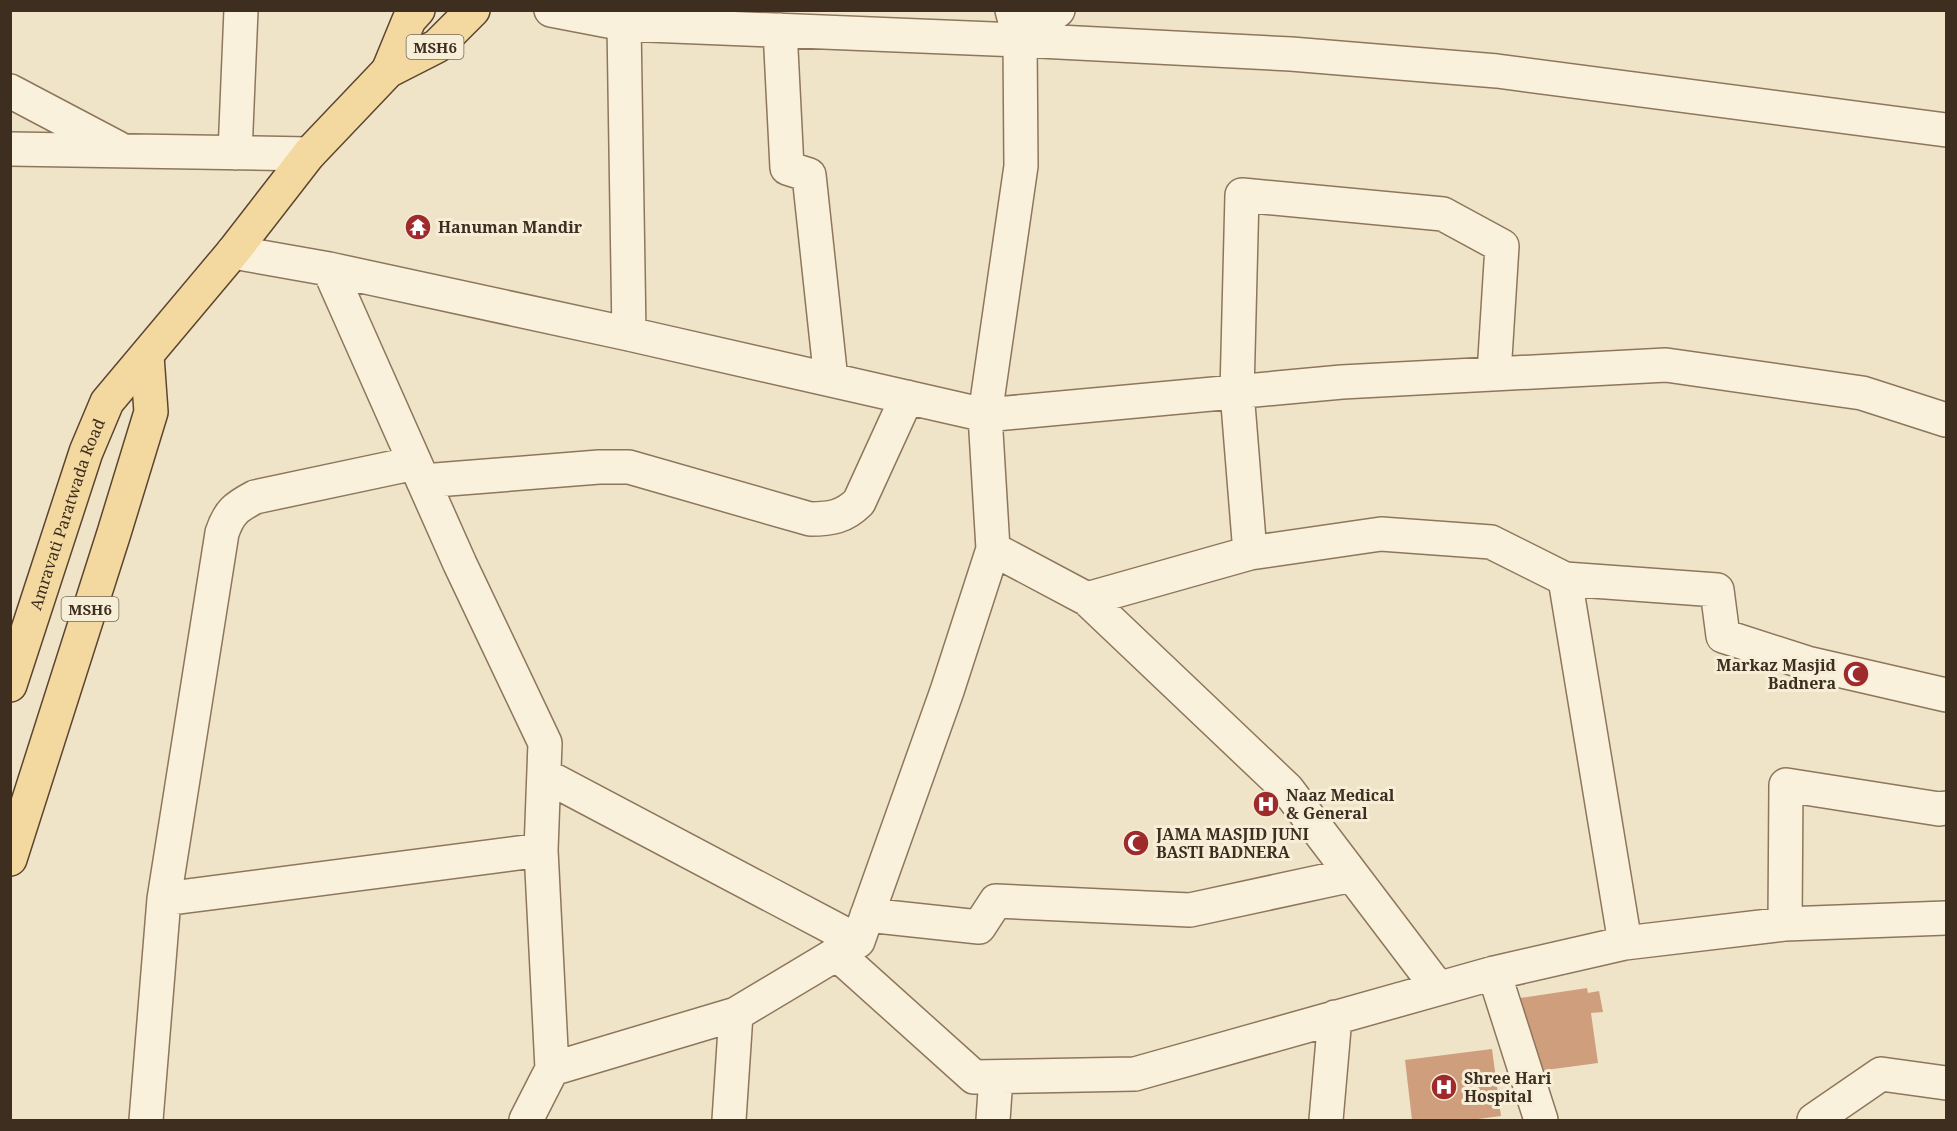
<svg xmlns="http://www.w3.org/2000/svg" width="1957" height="1131" viewBox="0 0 1957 1131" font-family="'Noto Serif',serif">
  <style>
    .building { fill: #cf9f7d }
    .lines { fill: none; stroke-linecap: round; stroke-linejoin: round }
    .minor-casing { stroke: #8d765c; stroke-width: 36 }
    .major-casing { stroke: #5b4430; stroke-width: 36 }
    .minor { stroke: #faf1dc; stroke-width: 33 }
    .major { stroke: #f3d9a0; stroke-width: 33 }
    .labels { text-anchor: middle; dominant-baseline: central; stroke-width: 6; stroke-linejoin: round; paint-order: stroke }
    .shield { fill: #f7eed8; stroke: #756857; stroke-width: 1.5 }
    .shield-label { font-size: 15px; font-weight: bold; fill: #3d2e20 }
    .poi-label { font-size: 16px; font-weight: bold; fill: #3d2e20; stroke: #f7eed8; text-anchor: start }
    .street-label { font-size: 16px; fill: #3d2e20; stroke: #f7eed8 }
  </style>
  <rect width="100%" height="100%" fill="#f0e4c8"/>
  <path class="building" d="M1587,988l1,5 11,-2 4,21 -12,1 7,50 -67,9 -11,-74z
    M1492,1049l9,67 -23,3v1h-66l-7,-60z"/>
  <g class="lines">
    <defs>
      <path id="minor" d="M551,10l73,14
        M780,30l7,138 22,7 22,205
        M1020,40l38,-30
        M10,91l108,57
        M10,149l299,5
        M235,153l6,-143
        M233,252l96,17 300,65 356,81 357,-33 324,-17 196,28 84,27
        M329,269l131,295 85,179 -4,107 11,219 -26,51
        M629,334l-5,-310 396,16 271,14 206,17 449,59
        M423,481l176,-14h30l181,52c21,0 34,-2 49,-17l48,-105
        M993,549l94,50 163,-46 131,-19 110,8 74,37 152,11 6,46 84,27 139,32
        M1250,553l-13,-161 5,-197 201,19 59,32 -8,128
        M1565,579l60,364
        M1087,599l200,190 151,199
        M544,775l314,166
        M164,899l58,-366c7,-21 14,-26 33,-36l160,-34
        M867,915l112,12 17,-26 194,9 162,-35
        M1785,924l1,-139 153,24 7,-1
        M836,953l138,124 161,-3 359,-101 131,-30 160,-19 161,-6
        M1494,973l47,147
        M552,1069l184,-55 122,-73 89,-250 46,-142 -8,-134 36,-249 -1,-126 -8,-30
        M146,1120l18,-221 377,-49
        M729,1120l7,-106
        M993,1120l3,-43
        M1326,1120l9,-103
        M1814,1120l67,-46 65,9"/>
      <g id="major">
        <path d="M388,71l21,-51 9,-10"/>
        <path id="s1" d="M10,685l76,-233 21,-50 126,-150 76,-98 79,-83 49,-25 36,-36"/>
        <path d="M10,859l104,-326 37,-121 -4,-56"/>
      </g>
    </defs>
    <use href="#minor" class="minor-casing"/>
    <use href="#major" class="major-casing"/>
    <use href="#minor" class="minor"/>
    <use href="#major" class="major"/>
  </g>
  <defs>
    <symbol id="temple-disc" viewBox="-11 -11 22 22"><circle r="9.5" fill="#9e2a2b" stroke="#f7eed8"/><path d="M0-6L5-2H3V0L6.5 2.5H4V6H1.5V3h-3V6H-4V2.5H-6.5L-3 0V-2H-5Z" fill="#fff"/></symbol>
    <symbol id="mosque-disc" viewBox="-11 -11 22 22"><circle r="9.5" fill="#9e2a2b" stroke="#f7eed8"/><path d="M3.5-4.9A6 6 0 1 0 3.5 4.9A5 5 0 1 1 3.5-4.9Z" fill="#fff"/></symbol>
    <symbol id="hospital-disc" viewBox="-11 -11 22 22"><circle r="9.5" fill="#9e2a2b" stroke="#f7eed8"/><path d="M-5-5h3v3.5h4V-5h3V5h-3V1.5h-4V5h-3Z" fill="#fff"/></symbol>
  </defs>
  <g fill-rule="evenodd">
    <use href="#temple-disc" x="403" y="212" width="30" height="30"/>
    <use href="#mosque-disc" x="1841" y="659" width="30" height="30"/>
    <use href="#hospital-disc" x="1251" y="789" width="30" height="30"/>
    <use href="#mosque-disc" x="1121" y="828" width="30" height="30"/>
    <use href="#hospital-disc" x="1429" y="1072" width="30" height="30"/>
  </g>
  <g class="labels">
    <g class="shield">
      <rect x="406.5" y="35" width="57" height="24" rx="4.5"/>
      <rect x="61.5" y="597" width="57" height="24" rx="4.5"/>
    </g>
    <g class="shield-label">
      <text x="435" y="47">MSH6</text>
      <text x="90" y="609">MSH6</text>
    </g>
    <g class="poi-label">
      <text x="438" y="227">Hanuman Mandir</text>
      <text x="1836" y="665" text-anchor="end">Markaz Masjid<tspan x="1836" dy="18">Badnera</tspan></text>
      <text x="1286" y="795">Naaz Medical<tspan x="1286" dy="18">&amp; General</tspan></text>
      <text x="1156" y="834">JAMA MASJID JUNI<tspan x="1156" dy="18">BASTI BADNERA</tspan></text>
      <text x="1464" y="1078">Shree Hari<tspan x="1464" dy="18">Hospital</tspan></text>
    </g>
    <g class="street-label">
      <text stroke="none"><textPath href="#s1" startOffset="180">Amravati Paratwada Road</textPath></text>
    </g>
  </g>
  <rect width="1957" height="1131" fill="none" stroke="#3d2e20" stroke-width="24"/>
</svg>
